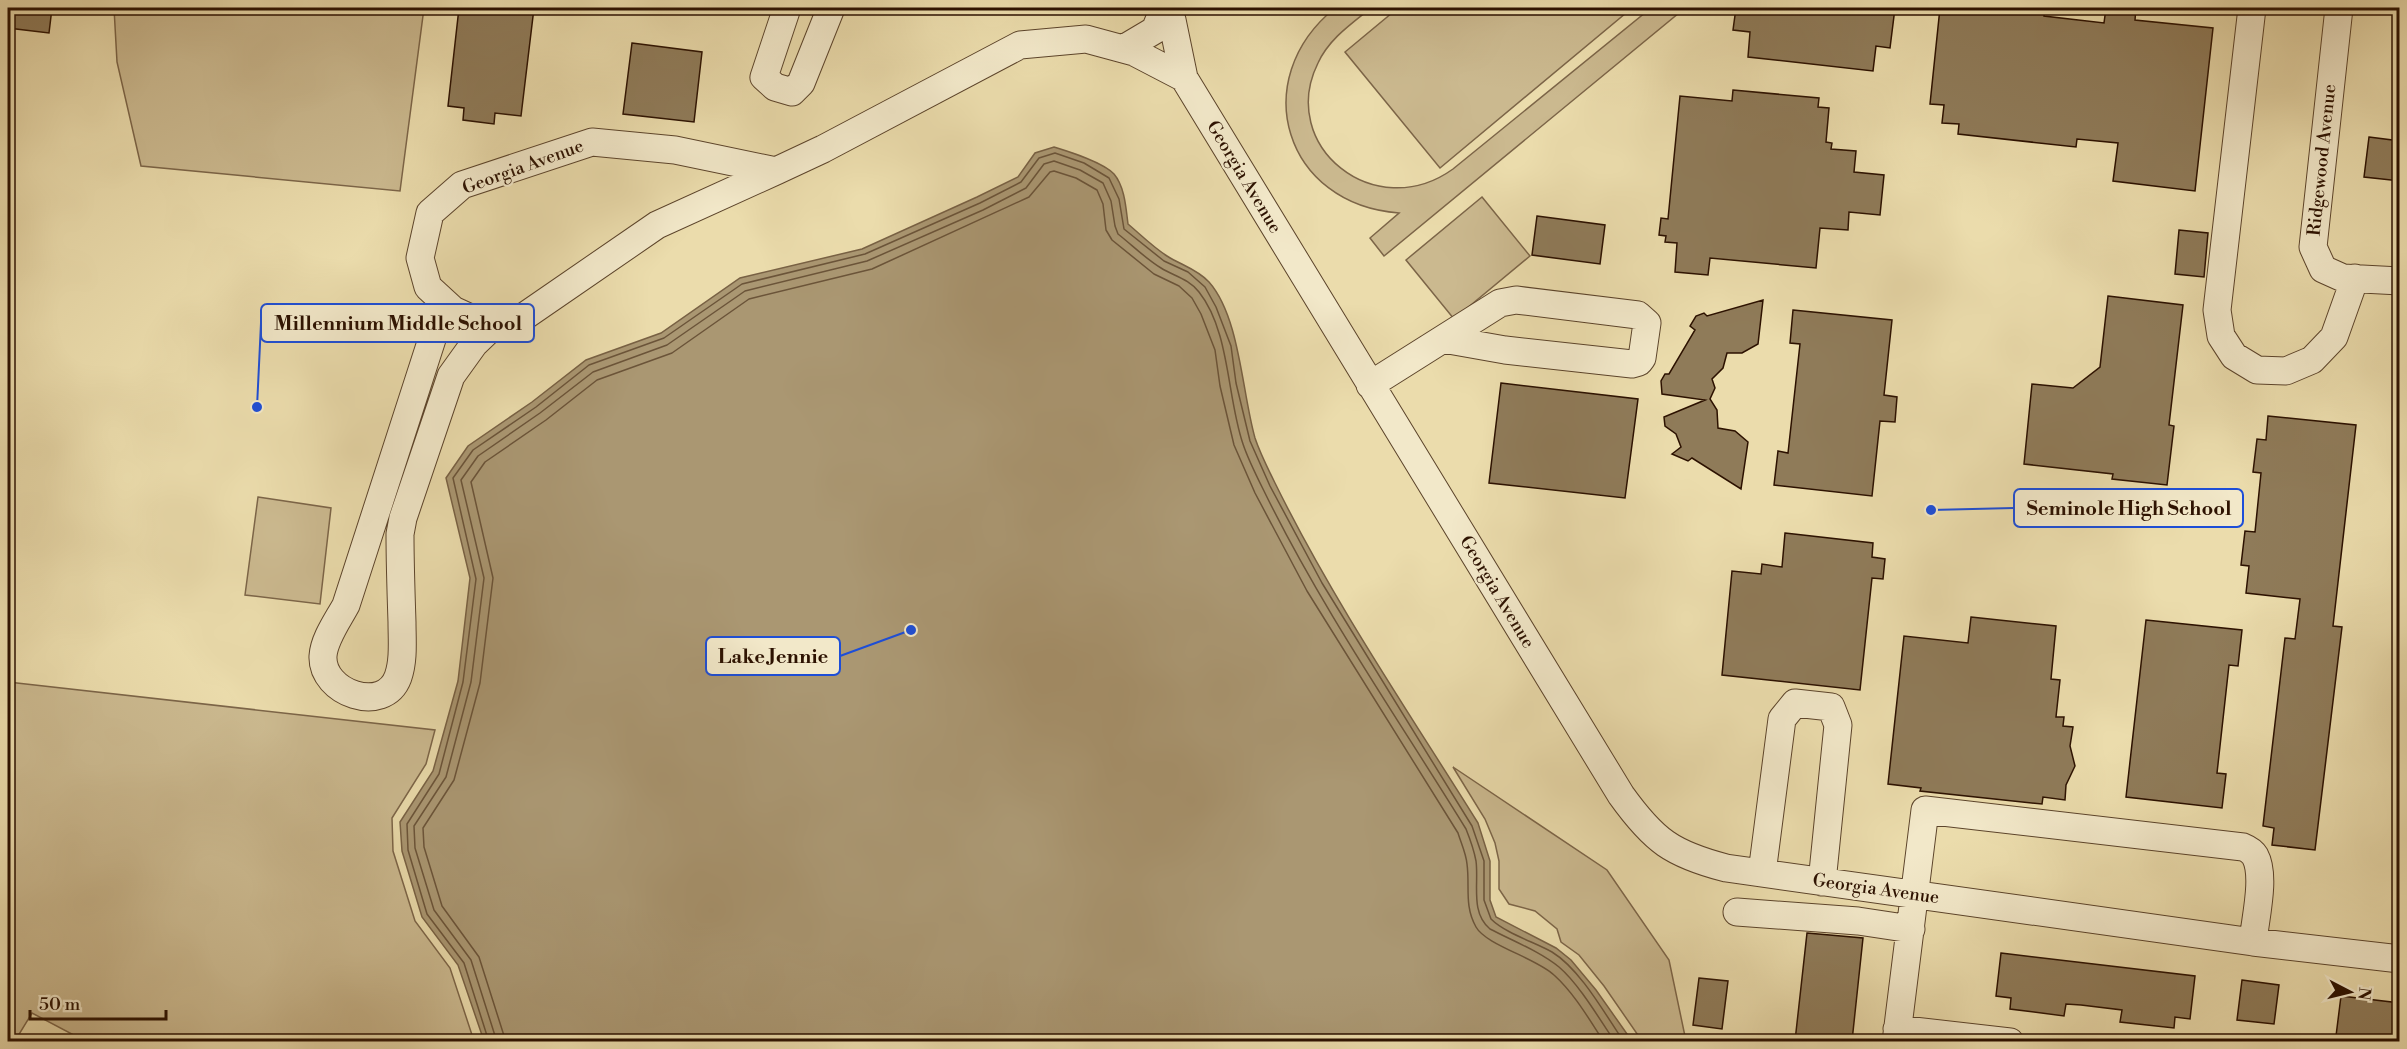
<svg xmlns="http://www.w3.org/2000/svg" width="2407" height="1049" viewBox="0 0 2407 1049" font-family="'Libre Bodoni',serif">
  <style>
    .green { fill: #cbb98f; stroke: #7c6548; stroke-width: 1.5 }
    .water { fill: #aa9772; stroke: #786144; stroke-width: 1.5 }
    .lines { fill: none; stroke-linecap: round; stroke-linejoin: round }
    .shore { stroke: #6b5439; stroke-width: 1.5 }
    .building { fill: #8f7b59; stroke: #2c1100; stroke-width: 1.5 }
    .minor-casing { stroke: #5c442b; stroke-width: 29 }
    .minor { stroke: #f2e8c9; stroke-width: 27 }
    .labels { text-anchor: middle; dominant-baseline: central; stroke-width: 4.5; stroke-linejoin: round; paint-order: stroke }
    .street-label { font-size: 18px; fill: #2c1100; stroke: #f2e8c9 }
    .leader { fill: none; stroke: #1d4ed8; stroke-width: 2 }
    .callout-dot { fill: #1d4ed8; stroke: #f2e8c9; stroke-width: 2 }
    .callout { fill: #f2e8c9; stroke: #1d4ed8; stroke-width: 2 }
    .callout-label { font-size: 20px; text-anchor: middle; font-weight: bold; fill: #2c1100 }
  </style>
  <rect width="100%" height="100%" fill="#ebdcac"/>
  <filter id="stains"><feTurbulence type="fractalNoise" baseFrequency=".00333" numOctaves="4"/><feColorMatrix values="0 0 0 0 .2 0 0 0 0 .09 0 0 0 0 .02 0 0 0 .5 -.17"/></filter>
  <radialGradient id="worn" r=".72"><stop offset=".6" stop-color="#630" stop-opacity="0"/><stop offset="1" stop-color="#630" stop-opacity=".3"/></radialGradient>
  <path class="green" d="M114,8h310l-24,183 -259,-25 -24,-104z
    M1335,8h36c-20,16 -42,31 -53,55 -41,83 57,162 135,106l198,-161h34l-301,248 -14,-18 29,-25c-114,-8 -153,-133 -64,-205z
    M1398,8h234l-192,160 -95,-116z
    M1482,197l48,59 -76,63 -48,-59z
    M258,497l73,11 -11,96 -75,-9z
    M8,682l427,48 -9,34 -34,54 1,33 22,70 35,47 24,73h-389l-53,-28 -17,28h-7z
    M1453,767l154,103 62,90 17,81h-44l-38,-55 -25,-31 -18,-13 -4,-13 -22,-18 -26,-7 -10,-15v-28l-4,-18 -10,-24z"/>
  <path class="water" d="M1054,147c16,5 49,15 60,27 11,13 12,35 14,50 13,11 25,23 39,32 14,9 30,13 42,26 31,35 33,111 46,156 5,15 13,31 20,45 58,118 133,228 203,340l12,38v39l6,17 60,31 15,12 25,30 36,51h-1148l-26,-76 -36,-48 -20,-66 -2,-29 33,-51 25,-90 12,-103 -24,-100 22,-32 64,-44 54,-42 75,-27 79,-55 122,-29 115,-52 41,-20 17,-24z"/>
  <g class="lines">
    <path class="shore" d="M489,1042l-25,-79 -37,-49 -19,-64 -1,-26 32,-50 24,-92 13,-103 -23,-101 20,-28 63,-43 53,-42 75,-27 78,-54 123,-30 115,-51 41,-21 18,-24 16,-5 29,10 25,15 10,21 5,30 40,32 24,11 17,15 11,20 15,39 5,37 14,58 20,45 52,97 150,243 12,35v39l7,19c14,14 43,23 61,33 28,17 53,62 72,90
      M497,1042l-26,-82 -37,-50 -19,-62 -1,-22 32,-49 25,-95 13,-104 -23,-98 17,-24 62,-43 53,-41 74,-27 78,-54 122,-30 116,-51 43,-22 18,-24 10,-3 26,9 23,13 8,18 4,25 3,8c14,11 28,25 43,34 13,8 28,11 38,24 31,39 28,106 44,152 5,15 13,31 20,45 58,119 134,228 203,340 4,10 8,21 10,32 3,22 -6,52 14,68 23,12 49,22 69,38 20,17 41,53 56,75
      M506,1042l-27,-85 -37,-51 -18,-59 -1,-19 31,-48 26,-97 13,-105 -22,-96 14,-20 61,-42 51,-40 75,-27 77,-54 123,-30 157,-72 21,-25 4,-1 22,7 21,12 6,14 3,26 6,10 42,34 25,12 13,12 9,16 14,36 5,36 14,59 21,48 52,98 151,242c3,10 8,20 9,31 3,22 -3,42 9,63 10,18 60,31 78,48 20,18 35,44 50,67"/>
  </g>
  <path class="building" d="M8,8h44l-3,25 -41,-5z
    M459,8h75l-13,108 -26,-3 -1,11 -31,-4 1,-12 -16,-2z
    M1736,8h159l-5,40 -14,-2 -3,25 -125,-14 2,-25 -17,-2z
    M1940,8h105l-1,8 60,7 2,-15h30l-1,12 78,8 -18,163 -82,-10 5,-38 -41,-4 -1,8 -118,-13 1,-10 -17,-1 2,-18 -14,-1z
    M632,43l70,9 -8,70 -71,-8z
    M1733,90l86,8 -1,9 11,1 -3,34 6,1 -1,6 25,2 -2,21 30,3 -4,40 -31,-3 -1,18 -28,-2 -4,40 -106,-10 -2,17 -33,-3 2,-29 -12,-1 1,-6 -7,-1 2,-17 7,1 12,-123 52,5z
    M2369,137l31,4v40l-36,-4z
    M1537,216l68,9 -5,39 -68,-9z
    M2179,230l29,3 -4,44 -29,-3z
    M2108,296l75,9 -14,120 5,1 -7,59 -55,-6 1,-5 -89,-10 8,-80 41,4 27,-21z
    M1763,300l-5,44 -16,9h-15l-4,15 -11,11 3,9 -5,11 7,11 1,18 17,3 13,11 -7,47 -49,-31 -4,3 -16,-7 9,-7 -5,-13 -11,-8 -1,-9 41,-17 -43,-6 -1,-13 4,-7h4l26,-44 -5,-4 6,-10 8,-3 3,3z
    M1793,310l99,10 -8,75 13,2 -2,25 -15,-1 -8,75 -98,-11 4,-34 10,2 12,-109 -10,-1z
    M1501,383l137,16 -13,99 -136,-15z
    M2268,416l88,9 -23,201 9,1 -27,223 -43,-5 2,-17 -11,-2 22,-188 10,1 5,-40 -54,-6 3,-27 -8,-1 4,-34 10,1 6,-59 -8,-1 4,-33 9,1z
    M1785,533l88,10 -1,14 13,2 -2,20 -11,-1 -12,112 -138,-15 10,-104 29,3 1,-10 20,3z
    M1971,617l85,9 -5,53 9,1 -4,37h8l-1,9 10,1 -3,19 5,20 -9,19 -1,15 -22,-3 -1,7 -122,-13 1,-3 -33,-4 16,-148 64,7z
    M2146,620l96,10 -4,36 -9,-1 -12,108 9,1 -4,34 -96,-11z
    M1807,933l56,5 -11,103h-57z
    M2001,953l194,23 -5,43 -15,-2 -1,11 -54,-6 2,-12 -41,-5 -15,-1 -2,12 -54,-7 1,-11 -15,-2z
    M1699,978l29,3 -6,48 -29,-4z
    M2242,980l37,5 -5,39 -37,-4z
    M2341,996l59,7v38l-64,-5z"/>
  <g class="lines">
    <defs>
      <path id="minor" d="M787,8l-23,69 11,10 17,5 9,-9 30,-75
        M1165,8l7,12 12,58
        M2252,8l-35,302 4,26 13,20 23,14 29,1 26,-11 22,-23 21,-59
        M2339,8l-26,239 10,22 20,9 57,3
        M1123,49l32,-19 9,-22
        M776,171l-101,-21 -83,-8 -130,43 -32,28 -10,45 8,29 25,23 26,12 40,-2 138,-95 119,-54 47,-22 197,-104 66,-6 48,13 50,26 437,717c33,46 51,59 105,73l527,74 147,17
        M444,302l-98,303c-8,15 -22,34 -23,51 -2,37 61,59 75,21 6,-17 4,-37 4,-55 -1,-29 -2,-59 -2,-88l3,-16 48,-142 23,-32 24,-23
        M1370,385l130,-82 16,-3 122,15 9,8 -5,35 -3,4 -7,2 -127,-14 -62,-11
        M1762,873l20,-154 13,-16 36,4 7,18 -16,157
        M1737,912l121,9 53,8
        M1897,1029l113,13
        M1896,1042l29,-232 318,37c5,2 9,4 12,9 11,20 0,63 -2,86"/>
    </defs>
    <use href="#minor" class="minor-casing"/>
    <use href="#minor" class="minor"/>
  </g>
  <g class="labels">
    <g class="street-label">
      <text transform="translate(2322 160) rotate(-84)">Ridgewood Avenue</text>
      <text transform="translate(523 167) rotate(-20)">Georgia Avenue</text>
      <text transform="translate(1244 177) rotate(59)">Georgia Avenue</text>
      <text transform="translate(1497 592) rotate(59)">Georgia Avenue</text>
      <text transform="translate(1876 889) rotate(8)">Georgia Avenue</text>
    </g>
  </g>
  <path class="leader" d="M257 407L261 323M1931 510L2014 508M911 630L840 656"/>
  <g class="callout-dot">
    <circle cx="257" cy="407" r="6"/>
    <circle cx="1931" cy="510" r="6"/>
    <circle cx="911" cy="630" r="6"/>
  </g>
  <g class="callout">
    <rect x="261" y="304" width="273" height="38" rx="6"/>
    <rect x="2014" y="489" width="229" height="38" rx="6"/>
    <rect x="706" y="637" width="134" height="38" rx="6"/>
  </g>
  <g class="callout-label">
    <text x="398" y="330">Millennium Middle School</text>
    <text x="2129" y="515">Seminole High School</text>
    <text x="773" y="663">Lake Jennie</text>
  </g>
  <rect width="2407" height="1049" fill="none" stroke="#ebdcac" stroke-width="30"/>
  <rect x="9" y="9" width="2389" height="1031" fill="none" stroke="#2c1100" stroke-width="3"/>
  <rect x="15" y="15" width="2377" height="1019" fill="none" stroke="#2c1100" stroke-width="1.5"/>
  <g transform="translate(2350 992) rotate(97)" stroke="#f2e8c9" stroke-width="4.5" paint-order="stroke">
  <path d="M0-4.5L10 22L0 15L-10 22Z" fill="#2c1100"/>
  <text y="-9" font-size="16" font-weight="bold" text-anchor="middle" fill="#2c1100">N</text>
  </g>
  <path d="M30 1010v9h136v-9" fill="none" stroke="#2c1100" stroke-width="3"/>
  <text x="39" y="1010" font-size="18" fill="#2c1100" stroke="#f2e8c9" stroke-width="4.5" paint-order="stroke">50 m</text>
  <rect width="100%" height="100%" filter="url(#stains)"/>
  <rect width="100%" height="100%" fill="url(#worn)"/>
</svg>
